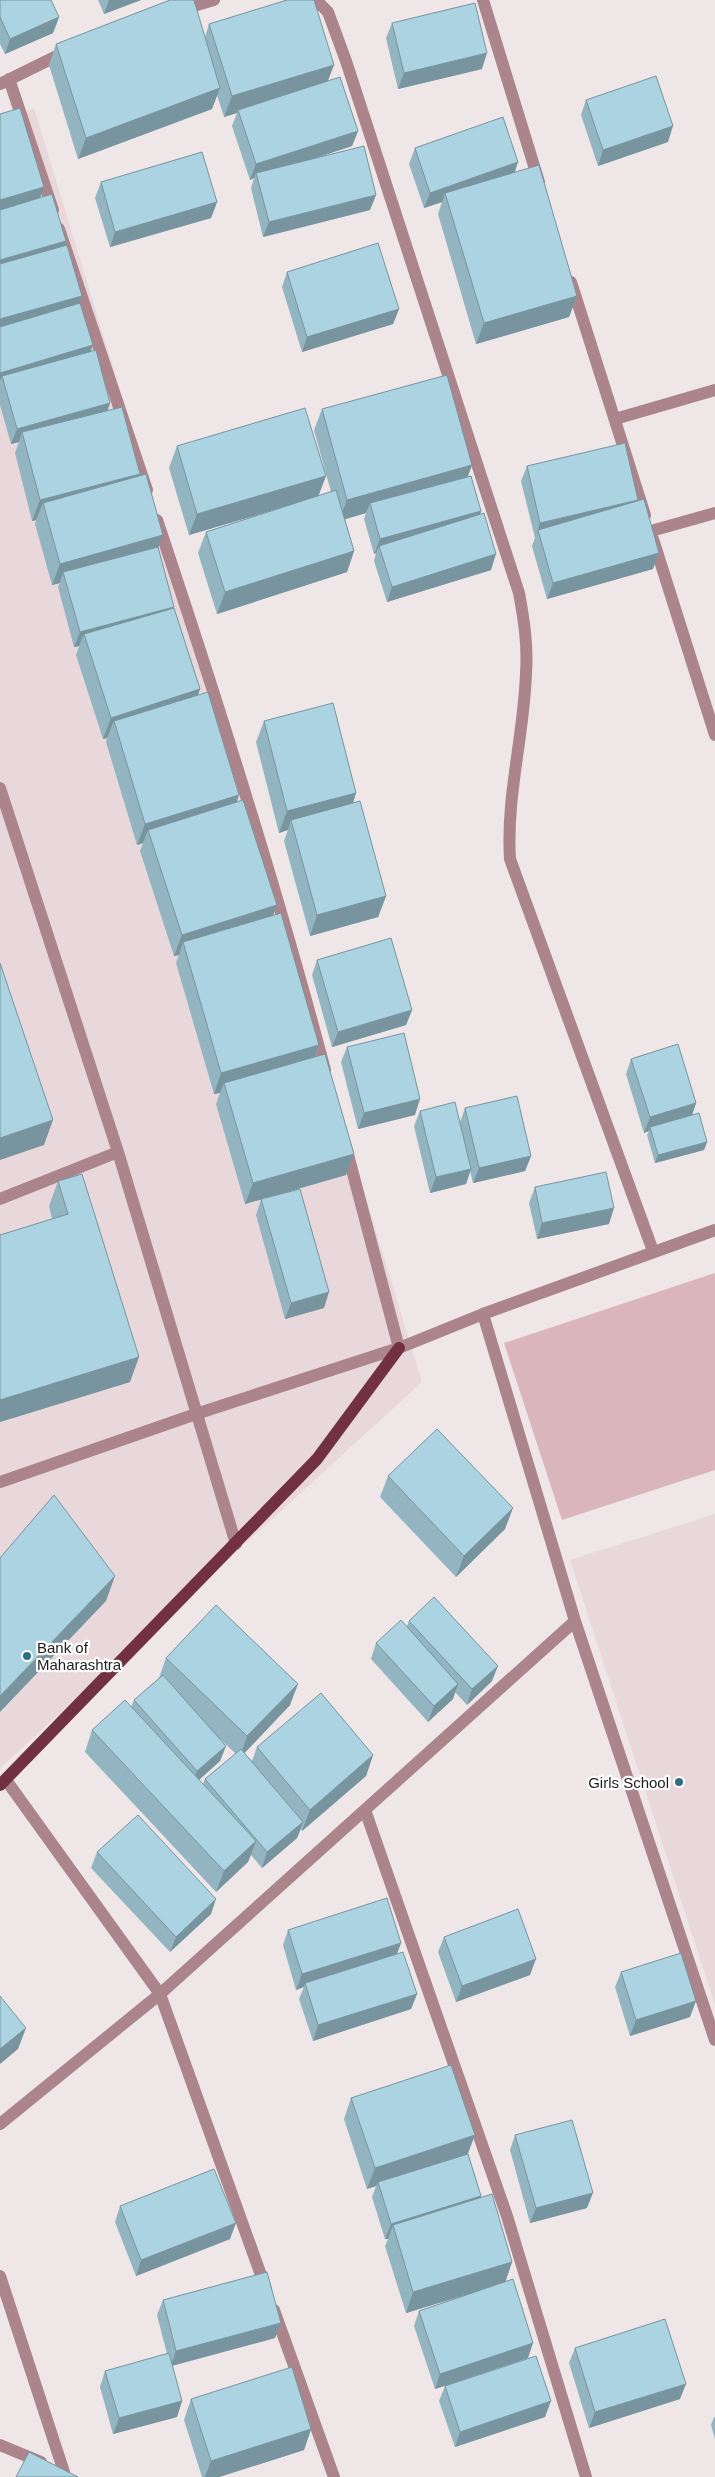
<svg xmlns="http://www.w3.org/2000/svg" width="715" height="2477" viewBox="0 0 715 2477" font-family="Helvetica,sans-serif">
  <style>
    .built { fill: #e9d8db }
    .green { fill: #dbb5bc }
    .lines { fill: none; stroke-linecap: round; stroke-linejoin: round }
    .street { stroke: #ab848c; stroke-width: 12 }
    .primary { stroke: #713142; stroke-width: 12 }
    .wall { fill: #93b5c2; fill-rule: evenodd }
    .shaded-wall { fill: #78949e }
    .building { fill: #abd3e2; stroke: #78949e }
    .poi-dot { fill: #2e6d82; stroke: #fff; stroke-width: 2 }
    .labels { text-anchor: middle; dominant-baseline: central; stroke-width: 4.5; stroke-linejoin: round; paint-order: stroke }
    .poi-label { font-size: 15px; fill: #1f1c1d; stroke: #fff; text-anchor: start }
  </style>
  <rect width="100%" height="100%" fill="#efe6e7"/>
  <path class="built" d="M34,108l388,1274 -422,386v-1645z
    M715,1514v491l-145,-445z"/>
  <path class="green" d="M715,1273v197l-153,50 -58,-177z"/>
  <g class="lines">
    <path class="street" d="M316,0l12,12 18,49 173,532c5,27 9,53 7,80 -2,63 -20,123 -16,186l143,392
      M483,0l56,182
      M180,10l34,-10
      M9,79l44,131
      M0,84l65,-32
      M59,229l88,261
      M571,282l74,233
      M615,419l100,-29
      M157,520c61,182 119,365 168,550
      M651,531l64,-18
      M653,539l62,196
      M0,788l118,364 118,392
      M346,1147l53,201
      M0,1199l118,-47
      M715,1230l-232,84 92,307 140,419
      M0,1482l196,-68 203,-66 84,-34
      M6,1780l154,214 106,295
      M365,1810l142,406 79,261
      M0,2124l160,-130 415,-373
      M0,2276l64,196
      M274,2310l60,167
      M0,2445l41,17"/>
    <path class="primary" d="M0,1785l317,-326 82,-111"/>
  </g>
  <path class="wall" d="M0,0l59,17 -6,16 -48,21 -5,-10z
    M98,0h43l-37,14z
    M392,23l90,46 -84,20 -12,-51z
    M209,24l119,57 30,50 -6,15 -39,13 63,36 -6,15 -107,27 -12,-49 3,-10 -4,2 -18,-54 5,-13 -13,4 -7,-22 -5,14 -134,50 -29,-94 7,-21 149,-7z
    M586,100l82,42 -70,24 -17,-51z
    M0,114l40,84 26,43 -2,5 18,50 -3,7 12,49 19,51 -3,7 33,64 -1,2 35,131v1l26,81 -2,6 39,107 40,103 -4,10 46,130 -4,12 31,118 -101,29 -29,-100 4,-11 -6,1 -38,-131 3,-8 -5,1 -34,-105 3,-8 -6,2 -31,-103 1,-4 -4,1 -27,-84 3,-9 -5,1 -16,-60 2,-4 -8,2 -17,-61 1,-4 -4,1 -17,-68 4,-11 -8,2 -11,-39z
    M415,148l100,24 62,124 -8,21 -93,27 -38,-130 4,-12 -18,6 -15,-44z
    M101,182l116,20 -6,16 -101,29 -15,-49z
    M287,272l112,37 -6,15 -91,28 -20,-65z
    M322,409l150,56 -4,11 13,35 -1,3 11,56 -104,32 -13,-41 2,-8 -2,1 -10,-35 2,-6 -21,6 9,32 -7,21 -130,42 -19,-61 8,-21 91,-29 -108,32 -20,-67 8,-22 149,30 -8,20 13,-4 -17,-62z
    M527,466l111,34v1l15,68 -106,30 -15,-53 3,-8 -14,-57z
    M264,721l92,72 -3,10 33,93 -8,21 -68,19 -26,-95 4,-11 -9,3 -23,-91z
    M317,960l95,50 -6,15 -74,22 -20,-72z
    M347,1047l68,68 -57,14 -17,-67z
    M631,1059l65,44 -4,12 15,27 -3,8 -49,13 -8,-28 2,-4 -5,2 -18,-59z
    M465,1108l66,48 -6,15 -52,12 -3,-12 -4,13 -36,9 -16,-67 6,-15 40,11z
    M58,1181l72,201 -130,40v-187l52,-16 -3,-13z
    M535,1187l74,37 -72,15 -8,-36z
    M261,1199l63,109 -39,11 -29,-104z
    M388,1476l117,53 -49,48 -76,-80z
    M409,1621l83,60 -25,24 -12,-13 -2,7 -25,23 -57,-63 5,-16 31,-17z
    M166,1658l124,47 -46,48 8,8 5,-14 116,8 -7,21 -64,55 -1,-2 -4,9 -35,30 -11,-13 -3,7 -32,30 -131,-140 7,-22 39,-23 3,-7 25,-22zM216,1735l20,19 -31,25 -2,5 -4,-4 21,-19 6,-15z
    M97,1852l114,62 -41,38 -79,-84z
    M288,1930l113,13 -4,11 20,40 -6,15 -98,32 -14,-42 5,-12 -8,3 -13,-45z
    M444,1937l86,38 -74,27 -18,-50z
    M621,1972l69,45 -60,19 -15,-49z
    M351,2098l117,56 13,42v2l31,64 -7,20 23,76 -93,31 -21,-63 5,-15 68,-23 -81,25 -21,-67 3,-7h-3l-13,-42 4,-11 -9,3 -23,-70z
    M515,2135l72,73 -57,15 -20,-73z
    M120,2206l110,33 -94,37 -21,-54z
    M163,2300l118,23 -6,15 -103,28 10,35 -5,16 -64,17 -13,-47 5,-16 62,-17 -10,-39z
    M575,2348l105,51 -91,29 -20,-65z
    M445,2386l100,31 -90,30 -16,-46z
    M191,2399l120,30 -7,21 -85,27h-17l-18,-57z
    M714,2417h1v22l-4,-14z"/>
  <path class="shaded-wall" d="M109,0h32l-37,14z
    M59,17l-6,16 -48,21 5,-15z
    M487,53l-5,16 -84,20 6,-16z
    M334,65l-8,21 -88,24 -1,3 -13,4 8,-21z
    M220,88l-8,21 -134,50 8,-21z
    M673,126l-5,16 -70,24 5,-16z
    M358,131l-6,15 -95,31 -1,-4 -2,5 -4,2 6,-16z
    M518,162l-5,16 -68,15 -3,9 -18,6 6,-15z
    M44,187l-8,22 -36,10v-19z
    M376,195l-6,15 -107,27 6,-15z
    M217,202l-6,16 -101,29 5,-15z
    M66,241l-5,15 -61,18v-14z
    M82,296l-6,16 -76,21v-14z
    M577,296l-8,21 -93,27 8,-21z
    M399,309l-6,15 -91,28 5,-15z
    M93,345l-6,16 -85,15 -2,5v-8z
    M110,403l-5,15 -83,14 -3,10 -8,2 6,-15z
    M472,465l-8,21 -94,17 -4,10 -27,8 8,-21z
    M140,474l-8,22 -89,7 -7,17 -4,1 8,-21z
    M326,476l-8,21 -129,38 8,-21z
    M638,500l-6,15 -94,15 -3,9 5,-16z
    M481,511l-5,15 -97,20 -3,7 -2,1 6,-15z
    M163,535l-8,21 -92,16 -3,11 -8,2 8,-21z
    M354,551l-7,21 -130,42 8,-22z
    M659,553l-6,16 -106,30 6,-16z
    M496,554l-5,16 -104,32 5,-15z
    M174,607l-5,15 -85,12 -5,12 -5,1 6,-15z
    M200,689l-8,21 -78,11 -7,17 -4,1 8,-21z
    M356,793l-7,22 -58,5 -3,10 -9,3 8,-22z
    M239,795l-7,21 -84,14 -5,13 -6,2 8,-21z
    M386,896l-8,21 -68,19 7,-21z
    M277,905l-8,21 -86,16 -4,13 -5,1 8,-21z
    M412,1010l-6,15 -74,22 6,-15z
    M319,1045l-8,21 -87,17 -4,10 -6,1 7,-21z
    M420,1099l-5,16 -57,14 6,-16z
    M696,1103l-5,15 -41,9 -1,4 -5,2 6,-16z
    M53,1120l-9,25 -44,15v-22z
    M707,1142l-3,8 -49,13 3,-8z
    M354,1154l-8,21 -101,29 8,-21z
    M531,1156l-6,15 -52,12 6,-15z
    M471,1169l-5,15 -36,9 6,-16z
    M614,1208l-5,16 -72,15 5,-16z
    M329,1292l-5,16 -39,11 6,-16z
    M139,1357l-9,25 -130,40v-22z
    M513,1508l-8,21 -49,48 8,-21z
    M115,1576l-9,25 -106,111v-16z
    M498,1666l-6,15 -25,24 5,-16z
    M298,1684l-8,21 -50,53 7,-22z
    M458,1684l-5,15 -25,23 6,-16z
    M226,1746l-6,15 -29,26 6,-16z
    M373,1755l-7,21 -64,55 8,-21z
    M303,1822l-6,16 -35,30 5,-16z
    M256,1841l-8,21 -32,30 8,-21z
    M216,1899l-5,15 -41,38 6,-15z
    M401,1943l-6,15 -90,25 -1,4 -8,3 6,-16z
    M536,1959l-6,16 -74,27 6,-16z
    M417,1994l-6,15 -98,32 5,-16z
    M696,2001l-6,16 -60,19 6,-16z
    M26,2028l-8,21 -18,15v-15z
    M475,2135l-8,21 -89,26 -2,4 -9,3 8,-21z
    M593,2193l-6,15 -57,15 6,-15z
    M481,2196l-5,15 -83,14 -5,14h-3l6,-15z
    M236,2223l-6,16 -94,37 5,-16z
    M512,2262l-7,21 -99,30 7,-21z
    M281,2323l-6,15 -104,28 5,-15z
    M533,2343l-5,15 -93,31 5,-15z
    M686,2384l-6,15 -91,29 6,-16z
    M182,2401l-5,16 -64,17 6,-16z
    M551,2401l-6,16 -90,30 5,-15z
    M311,2429l-7,21 -85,27h-14l6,-16z"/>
  <path class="building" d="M0,0h51l8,17 -49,22 -10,-22z
    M170,0h24l26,88 -134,50 -30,-94z
    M287,0h27l20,65 -102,31 -23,-72z
    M475,3l12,50 -83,20 -12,-50z
    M656,76l17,50 -70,24 -17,-50z
    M340,77l18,54 -102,33 -18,-54z
    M20,108l24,79 -44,13v-86z
    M503,117l15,45 -88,31 -15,-45z
    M364,146l12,49 -107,27 -13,-49z
    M202,152l15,50 -102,30 -14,-50z
    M539,165l38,131 -93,27 -39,-130z
    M52,194l14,47 -66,19v-50z
    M378,243l21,66 -92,28 -20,-65z
    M67,245l15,51 -82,23v-55z
    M80,303l13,42 -93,28v-46z
    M96,350l14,53 -93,26 -15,-53z
    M447,375l25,90 -125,35 -25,-91z
    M122,407l18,67 -100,26 -18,-68z
    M305,408l21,68 -129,38 -20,-68z
    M625,443l13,57 -98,23 -13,-57z
    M146,474l17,61 -103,29 -17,-61z
    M471,476l10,35 -101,28 -10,-36z
    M336,490l18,61 -129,41 -19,-60z
    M644,499l15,54 -106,30 -15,-53z
    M484,513l12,41 -104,33 -13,-41z
    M158,547l16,60 -94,25 -17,-60z
    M174,608l26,81 -89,29 -27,-84z
    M208,692l31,103 -94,29 -31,-103z
    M333,703l23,90 -69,18 -23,-90z
    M243,800l34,105 -95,30 -34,-105z
    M360,801l26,95 -69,19 -26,-95z
    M281,913l38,132 -98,28 -38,-131z
    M391,938l21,72 -74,22 -21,-72z
    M0,963l53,157 -53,18z
    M404,1033l16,66 -56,14 -17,-66z
    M678,1044l18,59 -46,14 -19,-58z
    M325,1054l29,100 -101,29 -29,-100z
    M517,1096l14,60 -52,12 -14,-60z
    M455,1102l16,67 -35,8 -16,-66z
    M699,1113l8,29 -49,13 -8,-28z
    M606,1172l8,36 -72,15 -7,-36z
    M82,1174l57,183 -139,43v-165l68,-21 -10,-33z
    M300,1189l29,103 -38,11 -30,-104z
    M437,1429l76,79 -49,48 -76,-80z
    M54,1495l61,81 -115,120v-138z
    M434,1597l64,69 -26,23 -63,-68z
    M216,1605l82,79 -51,52 -81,-78z
    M401,1620l57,64 -24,22 -58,-63z
    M163,1675l63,71 -29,25 -63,-71z
    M321,1693l52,62 -63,55 -53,-63z
    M125,1700l131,141 -32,30 -132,-141z
    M241,1749l62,73 -36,30 -62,-73z
    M138,1815l78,84 -40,38 -79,-85z
    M387,1898l14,45 -99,31 -14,-44z
    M518,1909l18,50 -74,27 -18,-49z
    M403,1952l14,42 -99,31 -13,-42z
    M681,1953l15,48 -60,19 -15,-48z
    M0,1996l26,32 -26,21z
    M451,2065l24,70 -100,33 -24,-70z
    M572,2120l21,73 -57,15 -21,-73z
    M468,2154l13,42 -90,28 -13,-42z
    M214,2169l22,54 -95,37 -21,-54z
    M492,2194l20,68 -99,30 -20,-67z
    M267,2272l14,51 -105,28 -13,-51z
    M513,2279l20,64 -93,31 -21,-63z
    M665,2319l21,65 -91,28 -20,-64z
    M169,2353l13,48 -63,17 -14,-47z
    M536,2356l15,45 -91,31 -15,-46z
    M292,2367l19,62 -100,32 -20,-62z
    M29,2452l49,25h-62z"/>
  <g class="poi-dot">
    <circle cx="27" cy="1656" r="5"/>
    <circle cx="679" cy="1782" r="5"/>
  </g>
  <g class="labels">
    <g class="poi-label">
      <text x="37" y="1647">Bank of<tspan x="37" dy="17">Maharashtra</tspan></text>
      <text x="669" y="1782" text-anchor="end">Girls School</text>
    </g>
  </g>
</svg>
